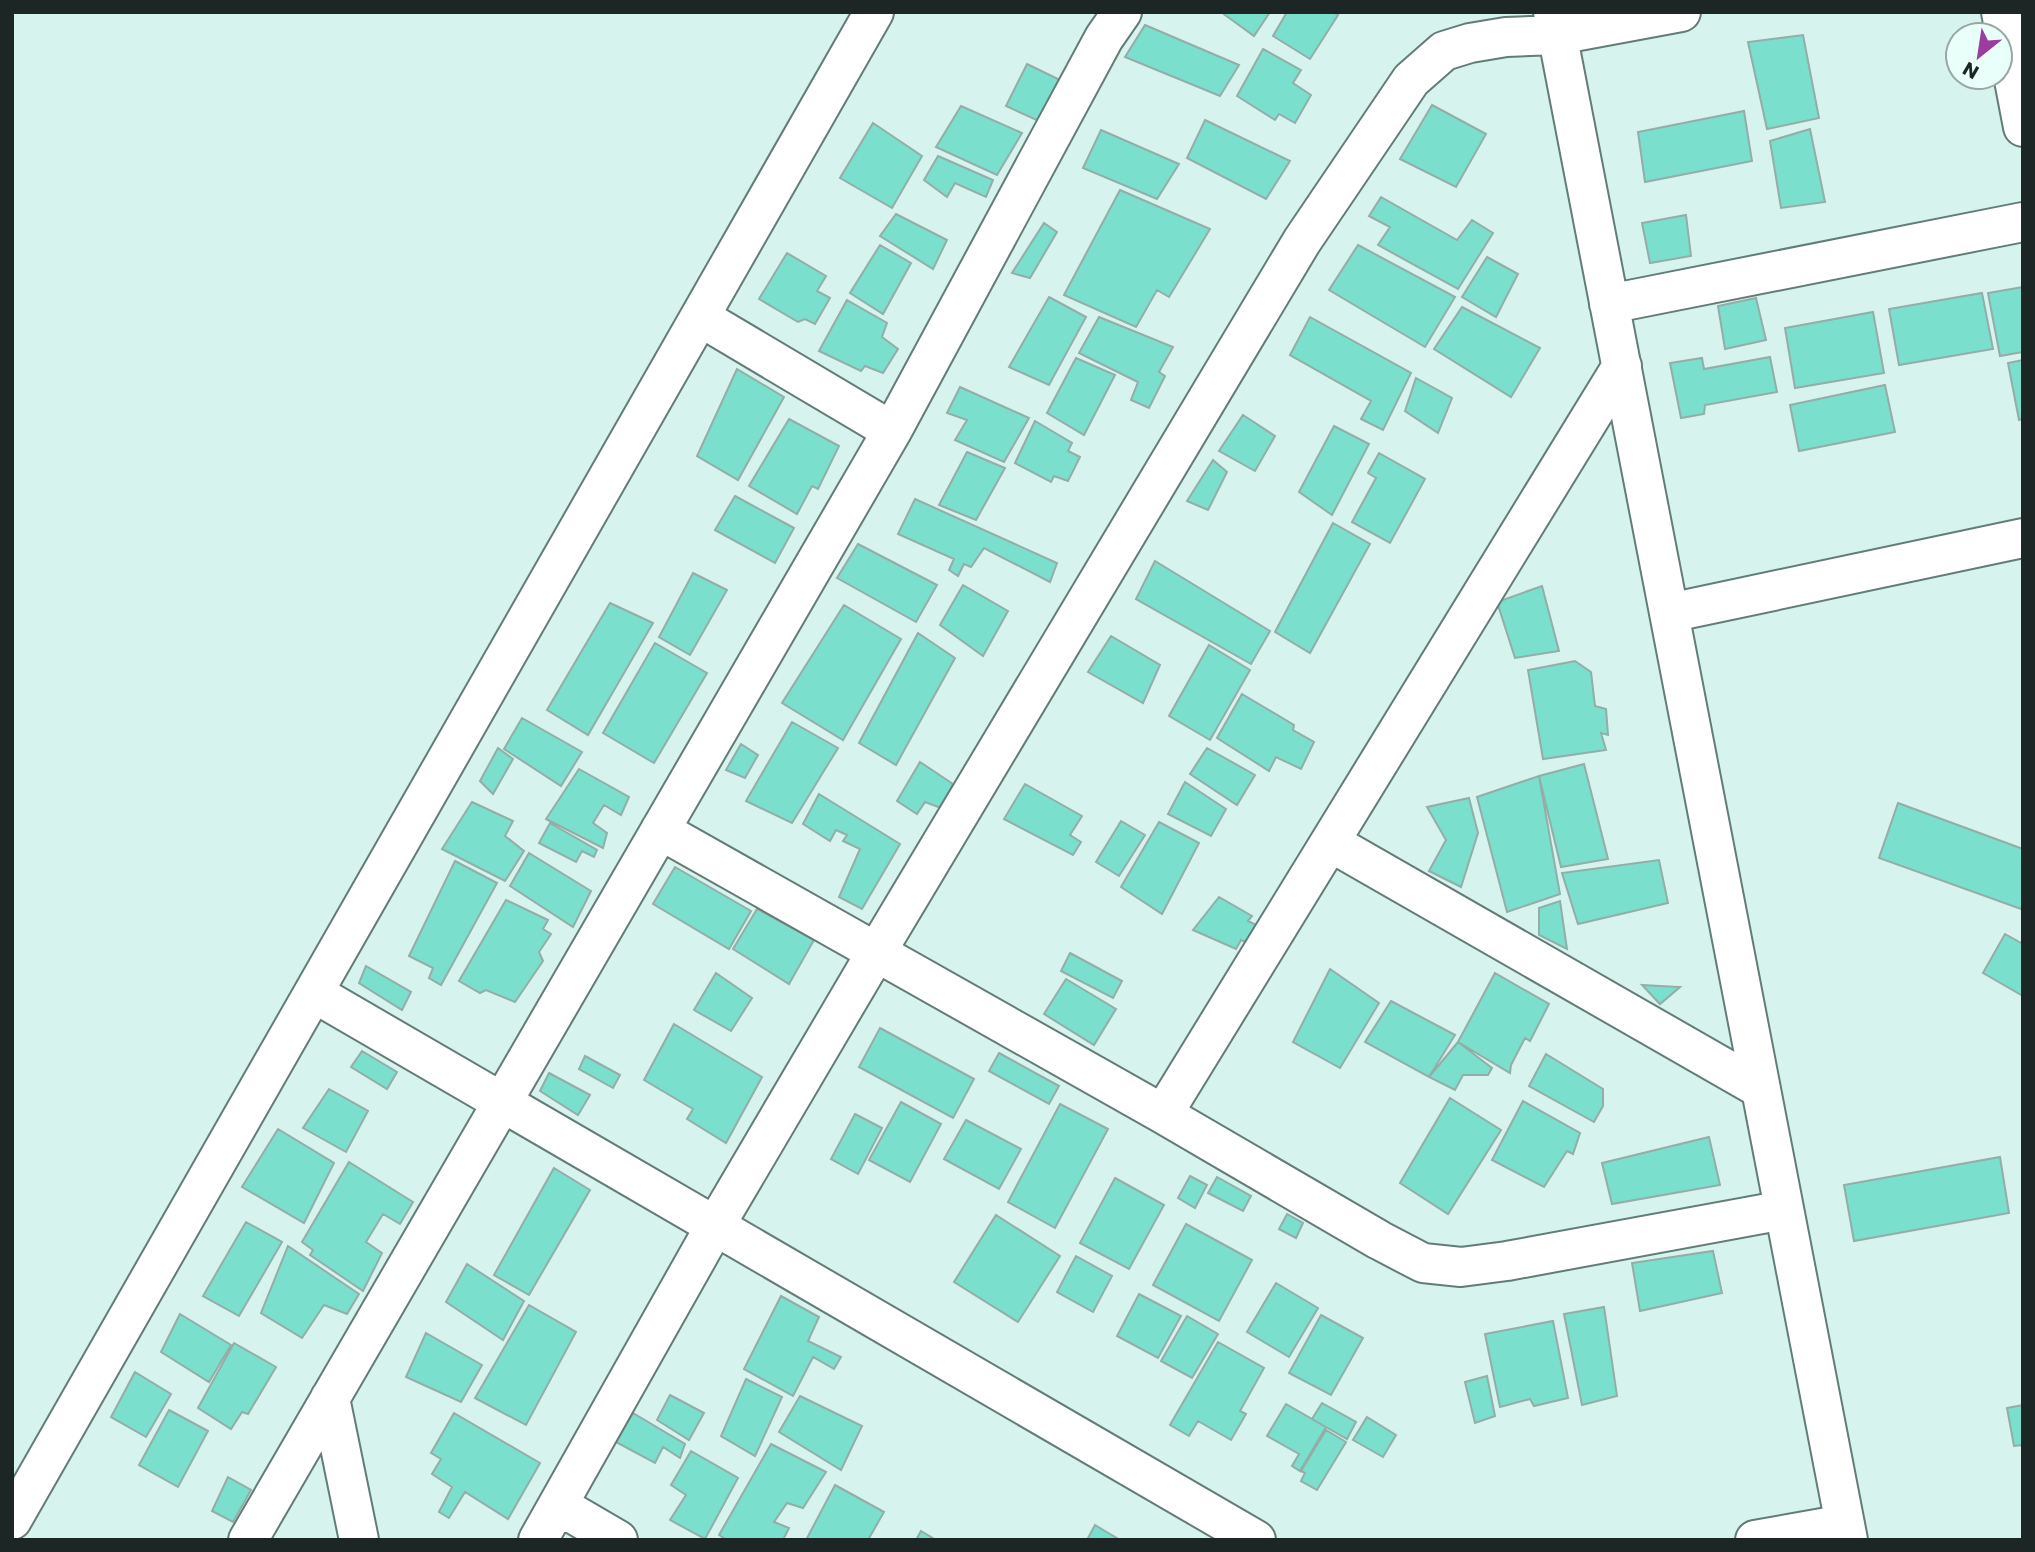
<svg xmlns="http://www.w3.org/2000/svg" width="2035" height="1552" viewBox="0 0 2035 1552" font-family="Poppins,sans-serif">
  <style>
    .building { fill: #7bdfce; stroke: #93ada7; stroke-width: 2 }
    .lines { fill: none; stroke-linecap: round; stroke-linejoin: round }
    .minor-casing { stroke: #637c77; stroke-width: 42 }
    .minor { stroke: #fff; stroke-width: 38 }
  </style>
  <rect width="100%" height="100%" fill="#d7f3ed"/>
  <path class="building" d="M1221,12h49l-16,24z
    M1287,12h46l5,3 -28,44 -37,-23z
    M1145,25l94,40 -19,31 -95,-39z
    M1803,35l16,83 -52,11 -19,-87z
    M1263,49l38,21 -8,13 18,12 -16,28 -16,-9 -4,6 -38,-24z
    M1027,64l35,17 -21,41 -35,-16z
    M1432,105l54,29 -30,53 -56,-28z
    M961,106l61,27 -25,42 -61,-28z
    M1744,111l8,50 -107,21 -7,-50z
    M1205,120l85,41 -24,38 -79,-41z
    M873,123l49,33 -30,52 -52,-30z
    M1810,129l15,73 -44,6 -11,-67z
    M1101,130l78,34 -22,35 -74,-31z
    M938,156l55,24 -7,17 -31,-14 -8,14 -23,-17z
    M1120,190l90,39 -41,68 -12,-7 -21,37 -72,-32z
    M1381,197l76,43 15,-20 21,13 -35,56 -80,-44 12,-18 -21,-11z
    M896,214l51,26 -14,29 -53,-33z
    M1686,215l5,41 -41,7 -8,-40z
    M1044,223l13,9 -27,46 -18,-5z
    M880,245l31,18 -28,51 -33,-21z
    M1358,245l97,52 -30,50 -96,-57z
    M787,253l39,23 -9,15 13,7 -15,26 -10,-5 -7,3 -39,-23z
    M1487,257l31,17 -22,43 -34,-20z
    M2023,287v65l-23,4 -12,-63z
    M1982,293l11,56 -94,16 -10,-56z
    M1049,297l37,20 -37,68 -40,-18z
    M1756,298l10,42 -41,9 -7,-43z
    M847,300l40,23 -5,14 16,12 -15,24 -18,-7 -4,5 -42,-20z
    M1462,307l78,41 -29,49 -77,-48z
    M1873,312l11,61 -89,15 -10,-60z
    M1099,317l74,30 -14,25 6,4 -16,32 -18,-8 7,-18 -59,-29z
    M1310,317l101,56 -28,57 -22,-11 10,-18 -81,-46z
    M1770,357l7,35 -72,13 -1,9 -23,4 -11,-55 32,-5 2,11z
    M1076,358l39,17 -31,60 -37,-22z
    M2023,360v59l-4,1 -11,-57z
    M737,369l47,28 -46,83 -41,-24z
    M1416,378l36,20 -14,35 -33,-22z
    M1885,385l10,47 -96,19 -9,-46z
    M960,387l69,31 -25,44 -49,-22 12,-20 -20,-7z
    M1243,415l32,21 -20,35 -36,-20z
    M789,419l50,27 -21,43 -6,-3 -15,28 -48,-28z
    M1035,421l37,22 -4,8 12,6 -12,24 -14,-5 -3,6 -36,-19z
    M1334,426l35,18 -37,71 -33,-23z
    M967,452l38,16 -29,52 -37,-15z
    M1379,453l46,26 -35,64 -38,-21 24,-44 -8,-5z
    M1213,460l14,12 -19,38 -21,-9z
    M735,496l59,32 -19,35 -60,-33z
    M915,499l142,64 -7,19 -66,-34 -13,19 -7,-3 -6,12 -9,-6 5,-11 -56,-25z
    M1333,523l37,21 -60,109 -35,-21z
    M858,544l79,41 -21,37 -79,-44z
    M1155,561l115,70 -19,33 -115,-65z
    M693,573l34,17 -37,65 -31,-18z
    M963,585l45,26 -25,45 -43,-31z
    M1542,586l17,65 -44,7 -18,-56z
    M610,603l43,20 -65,112 -41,-25z
    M844,605l57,34 -58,101 -61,-37z
    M918,633l37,25 -59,107 -37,-22z
    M1111,636l49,29 -17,38 -55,-31z
    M655,643l52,30 -53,90 -51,-30z
    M1209,645l41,25 -40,70 -41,-24z
    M1575,661l16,11 4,34 11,3 2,26 -7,-2 5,17 -63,9 -15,-89z
    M1242,694l52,31 -1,5 21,12 -13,27 -25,-12 -7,14 -52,-33z
    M522,718l60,34 -21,34 -57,-37z
    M792,722l46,26 -46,75 -46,-22z
    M741,744l17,11 -13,23 -19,-8z
    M498,748l15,11 -20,35 -13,-13z
    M1207,748l48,27 -18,30 -47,-31z
    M920,762l33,22 -12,24 -16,-6 -8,12 -20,-13z
    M1584,764l24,95 -47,8 -22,-91z
    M579,769l50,28 -8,18 -17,-10 -11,18 14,10 -4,15 -57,-29z
    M1539,776l21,118 -53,18 -30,-115z
    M1185,782l41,27 -15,27 -43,-22z
    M1025,784l57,32 -12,19 11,7 -8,13 -69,-36z
    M819,794l81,50 -38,65 -23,-12 21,-48 -17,-8 4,-6 -11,-5 -6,11 -27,-17z
    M1469,798l9,35 -17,54 -32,-16 17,-31 -19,-33z
    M472,802l41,19 -8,15 19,15 -19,30 -63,-32z
    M1898,803l125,46v55l-2,5 -142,-51z
    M1121,821l24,14 -26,41 -23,-14z
    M1159,822l40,21 -37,71 -41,-27z
    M550,823l47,27 -3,7 -12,-6 -6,11 -37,-19z
    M529,853l62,38 -18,36 -63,-41z
    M1659,860l9,43 -90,21 -16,-51z
    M455,861l42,22 -56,102 -12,-7 4,-10 -24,-12z
    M675,867l76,44 -22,38 -76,-45z
    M1219,897l33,19 -4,5 12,6 -8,18 -11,-5 -5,9 -43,-19z
    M506,900l42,20 -5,9 8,5 -12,18 4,9 -28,41 -29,-12 -6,3 -21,-12z
    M1560,901l7,48 -28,-14v-27z
    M757,909l57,31 -25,44 -56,-35z
    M2005,934l18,10v52l-40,-23z
    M1070,953l52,28 -9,17 -52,-27z
    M366,966l45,26 -9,18 -43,-27z
    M1330,969l49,34 -39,65 -47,-26z
    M716,973l36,25 -21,33 -37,-21z
    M1495,973l54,31 -19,37 -5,-3 -14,27 -1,8 -52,-31z
    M1066,979l50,30 -22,36 -50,-31z
    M1642,985l38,2 -20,17z
    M1391,1001l64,34 -26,42 -64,-35z
    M674,1024l88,53 -36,66 -39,-24 6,-10 -49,-29z
    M880,1028l94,51 -21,39 -94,-51z
    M1458,1042l34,26 -4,7h-25l-8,15 -26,-13z
    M362,1051l35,21 -10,17 -36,-22z
    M999,1053l60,33 -10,18 -60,-33z
    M1546,1054l57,35v17l-9,16 -65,-36z
    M585,1056l35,19 -7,13 -34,-19z
    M549,1073l41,22 -12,20 -38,-24z
    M329,1089l39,22 -22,41 -43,-24z
    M1450,1098l51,32 -53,84 -48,-31z
    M1523,1101l57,32 -7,21 -6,-3 -23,36 -52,-27z
    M901,1102l40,22 -31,58 -41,-22z
    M1060,1104l48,25 -53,99 -47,-26z
    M855,1114l27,14 -24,46 -27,-15z
    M966,1120l55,29 -22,40 -55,-30z
    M278,1129l56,34 -30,60 -62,-36z
    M1709,1137l11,48 -108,19 -10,-41z
    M2000,1157l9,56 -155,28 -10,-56z
    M349,1162l64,40 -13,22 -17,-10 -17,28 16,11 -19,38 -53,-36 3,-5 -11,-8z
    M554,1168l36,22 -61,105 -35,-20z
    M1190,1176l17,9 -12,23 -17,-10z
    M1217,1177l34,19 -8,15 -35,-18z
    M1115,1178l49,27 -35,64 -49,-26z
    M1287,1214l16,9 -7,15 -17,-9z
    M996,1215l64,41 -42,66 -64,-40z
    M246,1222l36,20 -43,74 -36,-20z
    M1186,1224l66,36 -33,61 -66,-36z
    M288,1246l71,48 -12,20 -23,-9 -22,33 -41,-25z
    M1713,1251l9,42 -82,18 -8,-48z
    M1076,1256l36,20 -19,36 -36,-20z
    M467,1264l57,37 -21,39 -57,-38z
    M1276,1283l42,25 -29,49 -42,-25z
    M1139,1294l42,22 -23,42 -41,-22z
    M781,1296l38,21 -11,24 33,16 -7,12 -21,-12 -20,39 -49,-27z
    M529,1305l47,27 -50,93 -51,-27z
    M1604,1307l13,89 -35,9 -18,-91z
    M180,1314l51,31 -22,37 -48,-30z
    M1321,1315l42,23 -32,57 -42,-22z
    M1187,1316l31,18 -26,44 -31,-17z
    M1553,1321l15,77 -34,8 -4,-7 -30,8 -15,-73z
    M426,1333l56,32 -21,37 -55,-25z
    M1218,1342l46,26 -24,43 6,3 -15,26 -33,-19 -9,15 -19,-11z
    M234,1343l42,24 -28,47 -6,-2 -11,17 -33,-21z
    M135,1372l36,22 -25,43 -35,-20z
    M1487,1376l8,40 -20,7 -10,-41z
    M746,1379l36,18 -27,59 -34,-20z
    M670,1395l34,18 -15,27 -32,-20z
    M800,1396l62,30 -21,44 -62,-38z
    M1322,1403l34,19 -9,17 -35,-20z
    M1286,1404l40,23 -26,44 -8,-5 7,-12 -32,-18z
    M2023,1405v40l-9,1 -7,-38z
    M169,1410l39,21 -30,56 -39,-22z
    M454,1413l86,50 -32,56 -43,-27 -16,26 -10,-6 13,-25 -20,-13 9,-15 -10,-6z
    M633,1413l52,31 -5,14 -17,-11 -8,16 -39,-21z
    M1367,1417l29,18 -13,22 -30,-17z
    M1326,1430l20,12 -29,48 -16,-9 4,-8 -4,-2z
    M771,1444l55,28 -23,36 -16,-5 -13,19 15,6 -6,12h-56l-8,-5z
    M691,1451l47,27 -33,61 -35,-19 16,-25 -15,-10z
    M228,1477l23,13 -18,32 -21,-11z
    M835,1485l49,27 -16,28h-62z
    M1095,1525l25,15h-33z
    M921,1531l15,9h-20z"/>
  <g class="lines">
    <defs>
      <path id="minor" d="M1553,12l295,1528
        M2001,12l22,115
        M1609,304l414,-82
        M700,317l192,114
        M1669,613l354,-75
        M660,830l503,284 216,126 44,23 38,4 46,-6 277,-51
        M1330,842l431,247
        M314,993l942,547
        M1163,1114l459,-748
        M330,1398l29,142
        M558,1505l60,35
        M12,1520l862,-1508
        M248,1540l644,-1109 212,-393 18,-26
        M538,1540l177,-314 162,-275 425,-710 109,-161 33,-29 26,-8 36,-6 51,-2 124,-23
        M1755,1540l90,-16"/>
    </defs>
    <use href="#minor" class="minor-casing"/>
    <use href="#minor" class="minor"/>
  </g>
  <rect width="2035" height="1552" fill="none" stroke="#1c2624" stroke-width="28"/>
  <g transform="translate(1979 56) rotate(210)"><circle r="33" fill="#e9fffa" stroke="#97a8a4" stroke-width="2"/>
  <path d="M0-5L12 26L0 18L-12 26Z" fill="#9c3ba2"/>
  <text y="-10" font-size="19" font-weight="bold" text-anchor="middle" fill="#1c2624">N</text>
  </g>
</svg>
